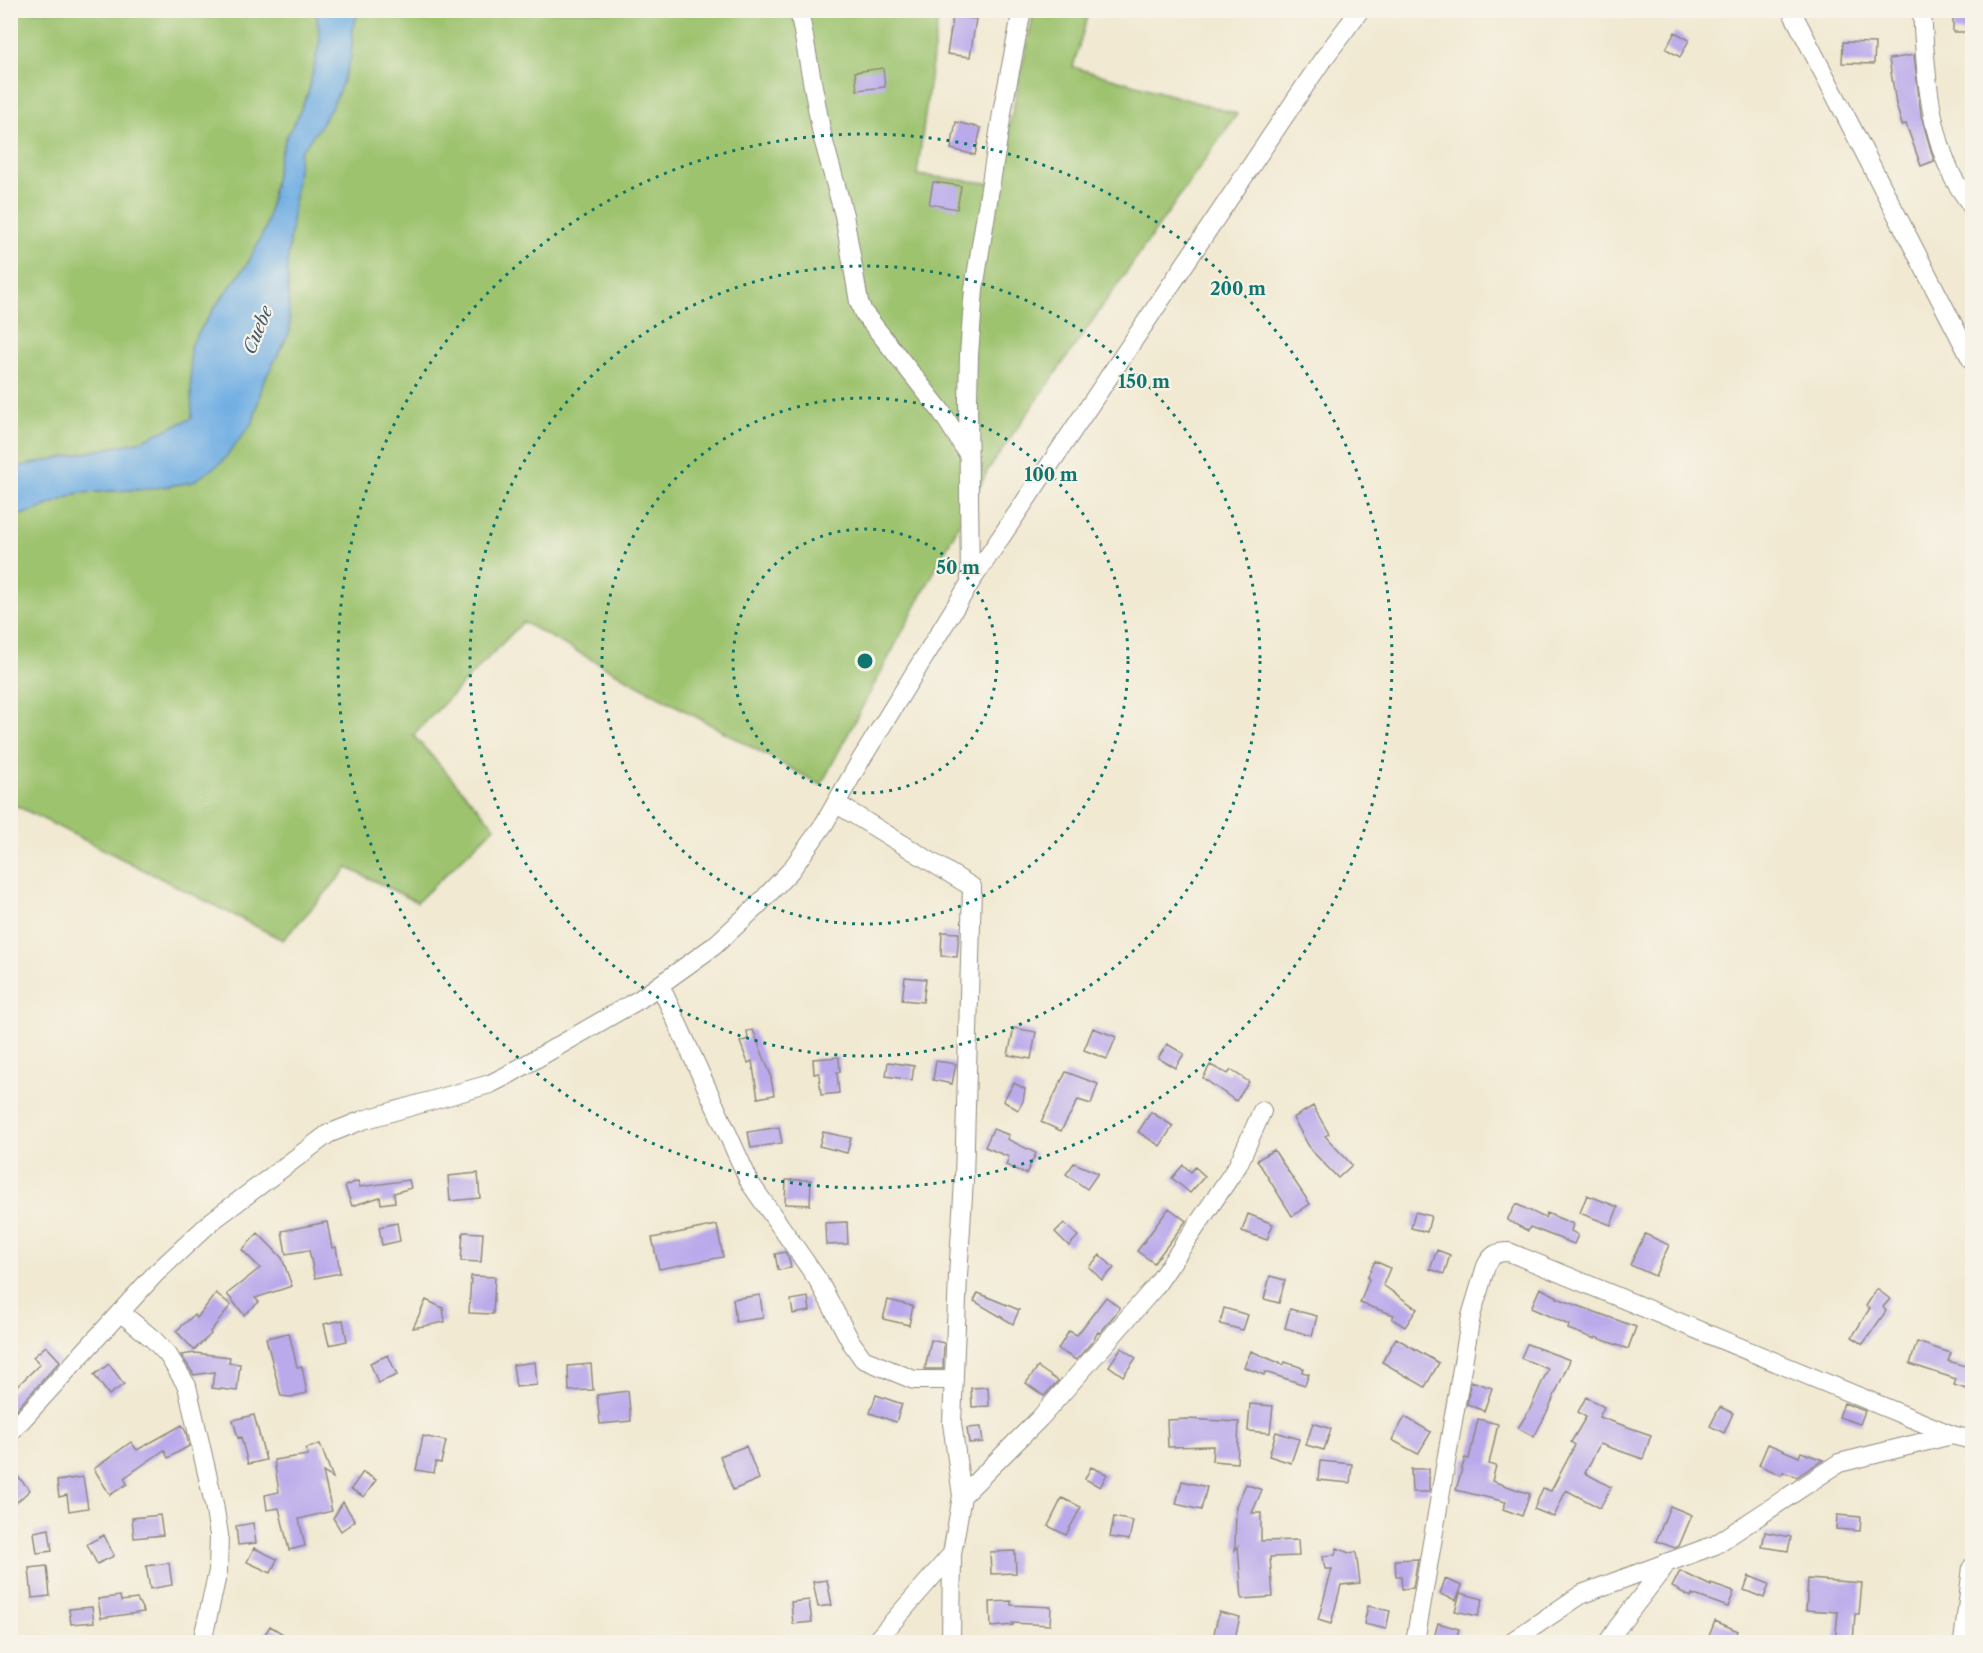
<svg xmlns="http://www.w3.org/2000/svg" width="1983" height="1653" viewBox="0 0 1983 1653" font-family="'Libre Caslon Text',serif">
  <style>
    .green { fill: #9dc36e; stroke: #64774c; stroke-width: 1.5 }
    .water { fill: #70aee3; stroke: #4e6c87; stroke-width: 1.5 }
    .building { fill: #baa9eb }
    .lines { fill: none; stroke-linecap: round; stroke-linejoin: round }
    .street-casing { stroke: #8e8a7e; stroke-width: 20 }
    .street { stroke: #fff; stroke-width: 18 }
    .ring { fill: none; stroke: #0f766e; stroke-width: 3; stroke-dasharray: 3 6 }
    .labels { text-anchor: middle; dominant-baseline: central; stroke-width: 4.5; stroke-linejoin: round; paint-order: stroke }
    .water-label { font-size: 18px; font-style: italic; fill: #43596b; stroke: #f7f3e8 }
    .centre { fill: #0f766e; stroke: #f7f3e8; stroke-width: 3 }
    .ring-label { font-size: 18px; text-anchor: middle; font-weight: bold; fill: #0f766e; stroke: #f7f3e8; stroke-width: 4.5; stroke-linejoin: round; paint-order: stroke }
  </style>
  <rect width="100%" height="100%" fill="#f7f3e8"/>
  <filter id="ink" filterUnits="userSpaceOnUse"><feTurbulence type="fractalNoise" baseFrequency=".0167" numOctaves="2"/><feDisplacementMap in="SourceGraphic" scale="12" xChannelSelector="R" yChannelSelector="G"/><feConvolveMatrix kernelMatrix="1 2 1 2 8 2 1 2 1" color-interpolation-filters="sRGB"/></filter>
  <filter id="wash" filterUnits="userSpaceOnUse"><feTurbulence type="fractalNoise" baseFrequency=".008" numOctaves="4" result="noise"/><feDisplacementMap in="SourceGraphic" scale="24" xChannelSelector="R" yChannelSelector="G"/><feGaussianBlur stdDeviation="1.35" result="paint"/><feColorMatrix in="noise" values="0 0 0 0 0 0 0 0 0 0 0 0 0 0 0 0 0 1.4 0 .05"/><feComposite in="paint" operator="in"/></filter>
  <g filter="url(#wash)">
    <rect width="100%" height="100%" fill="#f1e9d2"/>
    <path class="green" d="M11,11h305l4,29 -12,53 -11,25 -10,17 -8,24 -13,68 -18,36 -33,44 -25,39 2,73 -54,23 -127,26z
      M358,11h581l-22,164 80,9 37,-173h55l-16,56 164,47 -249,356 -167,315 -298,-163 -110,113 82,92 -78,75 -69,-34 -65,72 -262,-132 -10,-4v-287l20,-5 48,-19 70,-4 44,-7 60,-60 10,-39 27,-52 -3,-66 13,-114 18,-22 15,-24 8,-19 10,-29 2,-28z"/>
    <path class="water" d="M316,11h42l-5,18 -2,28 -10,29 -8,19 -15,24 -18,23 -13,113 3,66 -27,52 -10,39 -31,40 -29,20 -44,7 -70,4 -48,19 -20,5v-49l127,-26 54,-24 -2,-72 25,-39 33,-44 18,-36 13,-68 8,-24 10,-17 11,-25 12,-53z"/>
    <g id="blocks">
      <path class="building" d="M1953,10h19v22h-19z
        M953,16l23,3 -6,38 -23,-3z
        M1675,32l14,8 -9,17 -14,-8z
        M1843,42l32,1 -1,21 -32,-1z
        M1914,55l7,60 13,46 -13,5 -15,-42 -4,1 -6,-21 -7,-45z
        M883,68l2,19 -28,3 -2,-18z
        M956,122l25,6 -6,27 -24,-6z
        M933,182l28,4 -4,23 -28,-5z
        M942,932l17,1 -2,24 -16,-1z
        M905,977l21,2 -3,23 -21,-2z
        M1014,1028l22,4 -5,27 -23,-4z
        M1093,1028l23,9 -9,22 -23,-9z
        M753,1030l17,43 4,22 -16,3 -6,-37 -4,2 -8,-21 8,-3 -1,-8z
        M1167,1044l17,10 -9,14 -17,-10z
        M839,1057l1,15h-3l2,21 -18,2 -2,-22 -5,1 -1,-15z
        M936,1061l20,3 -4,20 -19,-4z
        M888,1062l26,4 -2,14 -26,-4z
        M1210,1065l18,9 3,-4 18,12 -13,19 -33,-23z
        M1066,1072l32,12 -7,20 -13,-4 -17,31 -20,-9z
        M1014,1083l11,6 -2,12 -5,9 -15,-9z
        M1313,1106l16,28 -4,2 27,29 -14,13 -27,-28 -18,-32z
        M1151,1112l22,14 -13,20 -22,-14z
        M779,1127l3,16 -31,5 -3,-16z
        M993,1129l16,6 -2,4 29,14 -10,21 -20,-9 3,-8 -24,-10z
        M823,1132l28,6 -4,15 -28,-7z
        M1274,1150l36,54 -18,12 -35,-56z
        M1074,1163l24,10 -11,16 -21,-15z
        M1183,1165l8,7 4,-5 10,9 -15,17 -18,-15z
        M478,1173l2,25 -30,3 -2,-25z
        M409,1180l2,8 -17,5 1,9 -14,2 -1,-7 -28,9 -7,-20 13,-5 2,6z
        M786,1180h25l-1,25 -25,-1z
        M1587,1195l31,12 -7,18 -31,-12z
        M1516,1204l29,14 2,-5 26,11 -2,7 7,4 -4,9 -44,-17 -2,4 -21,-11z
        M1169,1208l17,13 -32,42 -17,-12z
        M1415,1212l16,4 -4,16 -16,-4z
        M1248,1214l25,10 -6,16 -25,-9z
        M327,1222l5,26 4,-1 4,26 -25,5 -6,-28 -23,4 -4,-23z
        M847,1222l1,22 -22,1 -1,-22z
        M397,1223l3,18 -18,4 -3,-18z
        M1064,1223l14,13 -9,10 -14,-14z
        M717,1225l6,32 -64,12 -7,-31z
        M463,1232l20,1 -2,29 -20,-1z
        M258,1233l24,25 10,28 -37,12 4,4 -15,13 -17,-21 33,-26 -18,-18z
        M1645,1234l24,11 -14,31 -25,-11z
        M1437,1250l13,5 -6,19 -14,-5z
        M785,1252l4,7 2,9 -13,2 -3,-16z
        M1100,1255l14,13 -12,12 -13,-13z
        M1375,1261l15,7 -7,17 34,24 -12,18 -13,-8 2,-4 -34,-12 9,-24 -2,-1z
        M471,1276l24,1 -2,37 -24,-1z
        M1270,1276l15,4 -6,23 -15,-4z
        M1540,1288l18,9 -1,1 79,29 -8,22 -33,-12v2l-27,-10 1,-4 -38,-17z
        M1877,1289l13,10 -7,8 3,4 -23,33 -11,-7 18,-29 -4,-2z
        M216,1293l15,12 -21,27 1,2 -17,16 -18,-19 18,-16 3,3z
        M978,1293l41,17 -6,14 -39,-23z
        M760,1295l3,23 -27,4 -3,-23z
        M808,1297l2,14 -17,3 -2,-14z
        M1106,1297l14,11 -20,25 -2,-1 -6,10 -16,18 -18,-11 11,-18 8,4z
        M426,1300l17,8 2,14 -32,6z
        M888,1300l25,6 -4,19 -26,-6z
        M1224,1308l24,7 -5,15 -23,-6z
        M1290,1309l27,7 -5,20 -27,-8z
        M343,1320l4,21 -18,4 -5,-21z
        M289,1333l8,34h5l5,26 -16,4 -10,-1 -15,-58z
        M1396,1338l43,25 -14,24 -43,-25z
        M931,1340l13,3 -1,26h-18z
        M1917,1342l34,11 -3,8 24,7v23l-18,-6 2,-6 -46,-15z
        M1527,1344l43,16 -22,50 -14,27 -16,-9 12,-19 18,-40 -27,-11z
        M46,1346l14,15 -45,50 -5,-5v-13l30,-29 -7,-7z
        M1121,1348l15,10 -13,18 -14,-10z
        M1251,1351l33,14 1,-3 18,6 -1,4 7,2 -4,11 -40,-13 -1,3 -20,-8z
        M195,1353l35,4 -1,6 11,1 -3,27 -25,-3 2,-16 -20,3 -13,-20z
        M388,1355l9,20 -19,8 -8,-20z
        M535,1362l2,23 -21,2 -3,-22z
        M109,1364l15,20 -15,11 -15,-20z
        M591,1364l2,26 -24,1 -1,-25z
        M1038,1367l20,14 -14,15 -18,-13z
        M1471,1381l21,7 -8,23 -17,-7z
        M988,1387l1,19 -17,1 -1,-19z
        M628,1391l3,30 -31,3 -3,-29z
        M876,1395l26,9 -6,18 -26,-9z
        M1586,1397l18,10 -5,10 52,18 -8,24 -43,-15 -15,29 26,14 -11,21 -34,-18 -12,27 -20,-8 9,-21 8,3 24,-46 -4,-3 15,-25 -8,-5z
        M1844,1403l21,8 -5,13 -21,-7z
        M1250,1404l23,2 -3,27 -22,-2z
        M1720,1407l13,6 -9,20 -14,-7z
        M254,1415l12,45 -18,4 -7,-27 -3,1 -5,-18z
        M1405,1417l26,15 -13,22 -26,-14z
        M1188,1419l51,3 -2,41 -25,-2 1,-15 -45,1 -1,-27z
        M1478,1419l20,5 -9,40 7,2 -4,15 38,13 -8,22 -19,-7 3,-7 -50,-12 9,-32 4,1z
        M1313,1423l18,6 -7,21 -18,-5z
        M182,1425l4,7 3,14 -21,12 -4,-8 -40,28 3,6 -17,11 -16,-26 37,-27 6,8z
        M981,1427l2,15 -14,1 -2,-15z
        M1276,1432l23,7 -8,24 -22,-7z
        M423,1436l23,5 -5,22 -5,-1 -2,11 -18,-3z
        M320,1444l13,34 -10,-6 9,39 -33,8 6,27 -16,4 -10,-42 -12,2 -2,-15 14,-3 -5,-32 34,-5 -3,-6z
        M1768,1444l31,13 2,-5 22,8 -26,17 -14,-5 -2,3 -22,-10z
        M746,1446l13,33 -26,11 -13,-34z
        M1320,1461l32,3 -2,19 -32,-3z
        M1091,1467l16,7 -7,13 -15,-8z
        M10,1468l20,22 -13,12 -7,-7z
        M1411,1469h18v23h-17z
        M363,1472l13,8 -12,17 -13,-8z
        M83,1477l5,31 -19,3 -2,-16 -8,2 -2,-16z
        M1182,1481l25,6 -6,23 -25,-6z
        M1246,1484l16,6 -10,23h9v28l37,-1 1,16 -29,1 3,40 -31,2 -4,-53 -3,4 1,-44z
        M1062,1498l19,9 -15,28 -18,-9z
        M343,1502l12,19 -14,10 -8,-13z
        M1670,1506l22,9 -13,31 -4,2 -19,-7z
        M160,1515l3,20 -29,3 -2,-20z
        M1837,1515l24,2 -1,14 -24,-2z
        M1114,1517l19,4 -4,19 -19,-3z
        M253,1523l3,20 -18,2 -2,-19z
        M49,1529l3,22 -15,2 -3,-21z
        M1765,1532l26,5 -3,14 -26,-4z
        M104,1535l10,21 -17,8 -10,-20z
        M254,1548l23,11 -6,14 -24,-11z
        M1337,1548l12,5 7,-1 4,31 -19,2 -10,39 -13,-4 14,-51h-7l-2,-13 12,-1z
        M1015,1551l1,22 -25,1 -1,-22z
        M1418,1559l-5,29 -11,1 -1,-13h-5l-1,-16z
        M169,1563l3,22 -22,4 -4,-23z
        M47,1566l3,30 -18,2 -3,-30z
        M1680,1571l31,15v-2l23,8 -6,15 -36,-13 -1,3 -19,-10z
        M1749,1576l20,8 -5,14 -20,-8z
        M1445,1579l17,7 -6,14 -16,-6z
        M1808,1579l54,4 -3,31h-4l-2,28h-18l3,-30 -32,-2z
        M827,1580l5,25 -14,2 -5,-25z
        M1460,1593l23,6 -5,17 -23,-5z
        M120,1596l1,5 16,-2 7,13 -43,6 -3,-19z
        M809,1600l3,22 -19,2 -2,-22z
        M1011,1601v4l40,2 -1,18 -38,-2 1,2 -22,2 -1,-25z
        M1368,1606l22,5 -4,18 -22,-5z
        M92,1607l2,15 -23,2 -2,-15z
        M1219,1612l21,5 -6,25h-22z
        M1715,1621l23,10 -5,11h-9l-15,-6z
        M1438,1623l21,6 -4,13 -21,-4z
        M270,1626l26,16h-36z"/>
    </g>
  </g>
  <g filter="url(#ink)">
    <use href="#blocks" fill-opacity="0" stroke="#8e8a7e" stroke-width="1.5"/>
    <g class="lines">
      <defs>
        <path id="street" d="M799,10l23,125 22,80 15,87 4,10 78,99 27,43
          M1791,10l181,351
          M1922,10c3,54 6,112 28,161 5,13 15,24 22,36
          M970,583l-2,-184 1,-44 5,-66 29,-182 19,-97
          M837,804l135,83 -8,293 -6,96 -6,147 10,73
          M660,985l90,198 68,97 33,62 12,17 51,21h40
          M120,1312l33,27 15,16 19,31 27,118 5,31 -1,36 -16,71
          M10,1433l145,-159 57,-53 116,-87 35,-14 127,-36 16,-8 134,-77 74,-53 41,-38 36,-38 33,-46 35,-61 111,-180 351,-521 39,-52
          M875,1642l77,-88 10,-58 78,-78 115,-131 83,-122 24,-54
          M951,1642l1,-88
          M1415,1642l56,-326 15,-50c6,-12 11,-14 23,-14l443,183 20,5
          M1511,1642l71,-48 133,-49 124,-82 113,-28
          M1608,1642l10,-15 50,-65
          M1963,1642l9,-75"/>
      </defs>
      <use href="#street" class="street-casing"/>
      <use href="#street" class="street"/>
    </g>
  </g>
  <g class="ring">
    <circle cx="865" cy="661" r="132"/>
    <circle cx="865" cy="661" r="263"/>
    <circle cx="865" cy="661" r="395"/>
    <circle cx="865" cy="661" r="527"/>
  </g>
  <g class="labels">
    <g class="water-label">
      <text transform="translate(258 330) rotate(-68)">Cuebe</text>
    </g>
  </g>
  <circle cx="865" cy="661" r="9" class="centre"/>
  <g class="ring-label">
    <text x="1238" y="295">200 m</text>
    <text x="1144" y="388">150 m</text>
    <text x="1051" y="481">100 m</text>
    <text x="958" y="574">50 m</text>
  </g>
  <rect width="1983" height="1653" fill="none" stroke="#f7f3e8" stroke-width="36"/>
</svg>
